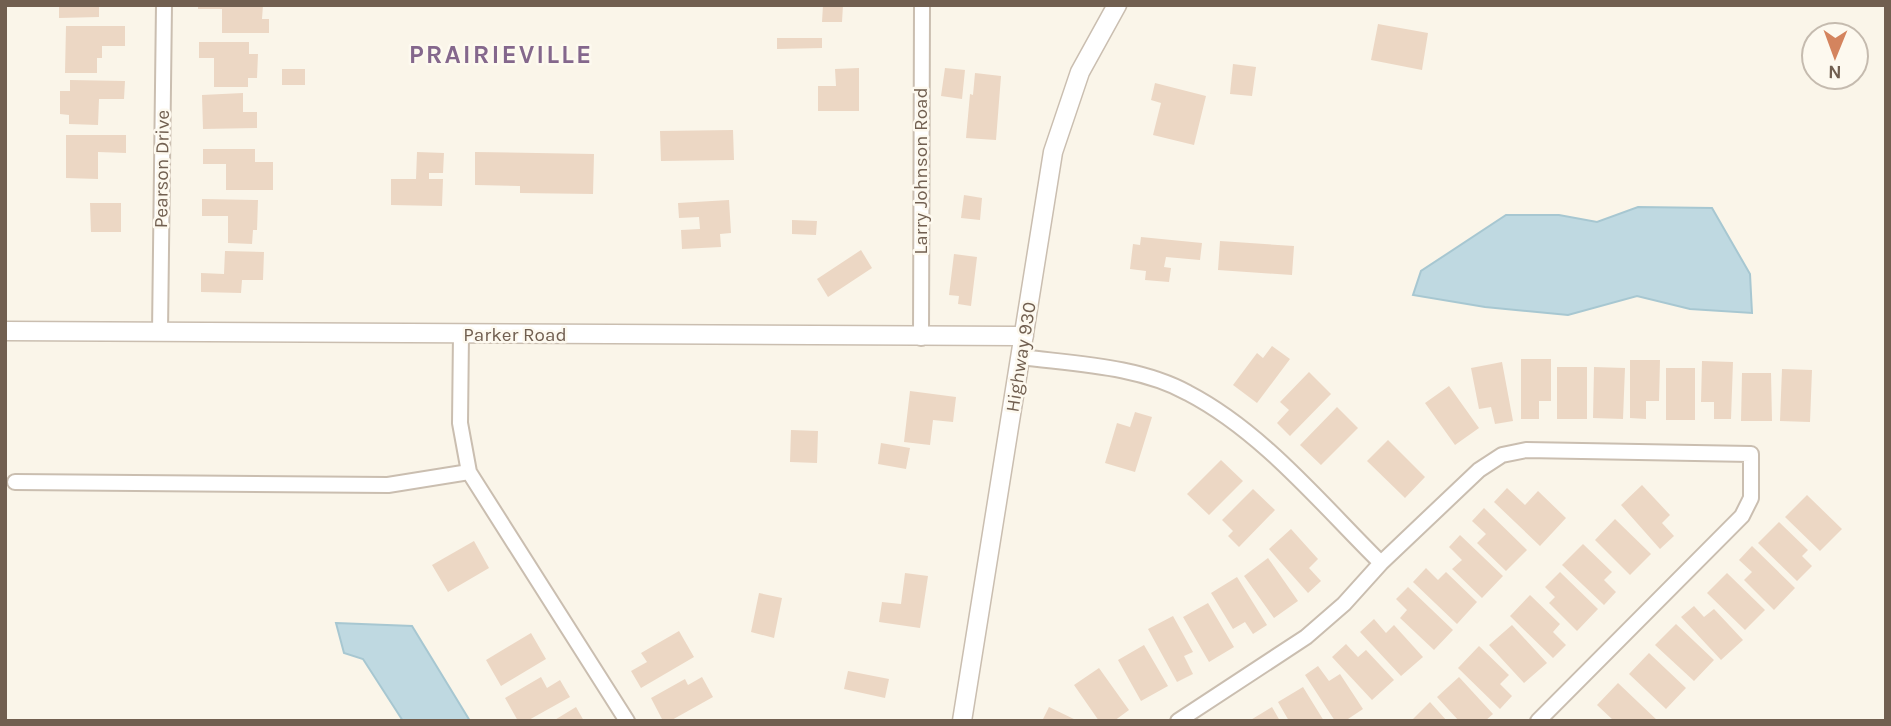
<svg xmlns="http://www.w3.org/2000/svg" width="1891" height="726" viewBox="0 0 1891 726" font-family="Karla,sans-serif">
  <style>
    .water { fill: #bfd9e1; stroke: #a7c7d1; stroke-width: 2 }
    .building { fill: #ecd7c4 }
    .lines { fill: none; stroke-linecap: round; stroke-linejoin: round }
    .minor-casing { stroke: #cabeb0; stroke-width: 18 }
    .tertiary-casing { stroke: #cabeb0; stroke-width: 21 }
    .minor { stroke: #fff; stroke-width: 14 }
    .tertiary { stroke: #fff; stroke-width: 18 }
    .labels { text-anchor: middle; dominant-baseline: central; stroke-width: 5; stroke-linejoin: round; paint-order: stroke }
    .street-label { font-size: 19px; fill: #715f50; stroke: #fdf9ef }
    .district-label { font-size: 26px; font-weight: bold; letter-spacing: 2px; fill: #84678c; stroke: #fdf9ef }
  </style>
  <rect width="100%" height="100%" fill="#faf5e9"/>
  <path class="water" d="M1638,207l74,1 38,66 2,39 -62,-4 -53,-13 -69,19 -83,-8 -72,-12 8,-24 85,-56h53l38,7z
    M336,623l76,3 58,95h-67l-40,-62 -19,-6z"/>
  <path class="building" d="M59,5h40v12l-40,1z
    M198,5h65l-1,14h7v14h-47v-24h-24z
    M823,5h20l-1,17h-20z
    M1378,24l50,9 -6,37 -51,-10z
    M66,26h59v20h-23v12h-5v15h-32z
    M777,38h45v10l-45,1z
    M199,42h50v12h9l-1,24h-9v9h-34v-29h-15z
    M1233,64l23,3 -4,29 -22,-2z
    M859,68v43h-41v-25h18l-1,-17z
    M945,68l20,2 -3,29 -21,-3z
    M282,69h23v16h-23z
    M975,73l26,3 -5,64 -30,-2 4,-44 3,1z
    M70,80l55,1 -1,18h-25l-1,26 -29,-1v-9l-9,-1v-23h10z
    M1155,83l51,13 -12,49 -41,-10 8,-32 -10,-3z
    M243,93v19h14v16l-54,1 -1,-34z
    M733,130l1,30 -73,1 -1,-30z
    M66,135h60v18l-28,-1v27l-32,-1z
    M203,149h52v13h18v28h-47v-26h-23z
    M417,152l27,1 -1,20h-14v6h14l-1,27 -51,-1v-26h25z
    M475,152l119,2 -1,40 -73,-1v-7l-45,-1z
    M964,195l18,3 -2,22 -19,-2z
    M202,199l56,1 -1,30h-4l-1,14 -24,-1v-27h-26z
    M729,200l2,33 -11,1 1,13 -39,2 -1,-19 19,-1 -1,-12 -20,1 -1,-15z
    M90,203h31v29h-30z
    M792,220l25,1 -1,14 -24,-1z
    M1141,237l61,6 -2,17 -34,-3 -2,10 7,1 -2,14 -24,-2 1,-9 -16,-2 3,-25 7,1z
    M1220,241l74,5 -2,29 -74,-5z
    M861,250l11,18 -44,29 -11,-18z
    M225,251l39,1 -1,28h-21l-1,13 -40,-1v-19l23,1z
    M954,254l23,3 -6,49 -13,-2 1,-8 -10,-1z
    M1272,346l18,13 -33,44 -24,-18 24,-32 6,5z
    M1521,359h30v42h-12v18h-18z
    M1630,360h30l-1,41h-13v18l-16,-1z
    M1702,361l31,1 -2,57h-17v-17h-13z
    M1502,362l11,59 -18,3 -4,-17 -12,2 -8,-41z
    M1557,367h30v52h-30z
    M1594,367l31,1 -2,51 -30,-1z
    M1666,368h29v52h-29z
    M1782,369l30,1 -2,52 -30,-1z
    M1309,372l22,22 -41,42 -13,-13 12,-13 -9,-8z
    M1742,373h29l1,48h-31z
    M1449,386l30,42 -24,17 -30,-42z
    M910,391l46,6 -3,25 -20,-2 -3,25 -26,-3z
    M1337,407l21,21 -37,37 -21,-20z
    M1135,412l17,5 -17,55 -30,-9 12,-40 13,4z
    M791,430l27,1 -1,32 -27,-1z
    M1388,440l37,37 -20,21 -38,-37z
    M881,443l29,5 -4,21 -28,-5z
    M1221,460l22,21 -34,34 -22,-21z
    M1642,485l28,30 -8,8 12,13 -14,13 -39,-44z
    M1507,488l18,17 13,-14 28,27 -26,28 -46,-44z
    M1253,489l22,21 -36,37 -11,-11 5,-5 -11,-11z
    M1807,495l35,34 -22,22 -35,-34z
    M1484,508l43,42 -21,21 -29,-28 9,-9 -14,-13z
    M1615,519l36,35 -21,21 -35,-35z
    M1779,522l29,28 -6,6 10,10 -15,15 -39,-38z
    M1291,529l27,30 -9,9 12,13 -13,12 -39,-44z
    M1460,535l43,41 -21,22 -30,-29 10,-9 -13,-13z
    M474,541l15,27 -41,24 -16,-27z
    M1583,544l29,28 -8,8 12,12 -12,13 -42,-40z
    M1752,546l43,42 -21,22 -30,-30 8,-8 -13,-12z
    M1268,558l30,43 -24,17 -30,-42z
    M1426,568l12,12 8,-8 31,30 -20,22 -44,-42z
    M1560,572l38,37 -21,22 -28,-28 6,-6 -10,-10z
    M905,573l23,3 -8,52 -41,-6 3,-20 19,2z
    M1727,573l38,37 -20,20 -38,-37z
    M1237,577l30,48 -14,9 -8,-12 -12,7 -22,-36z
    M1408,587l45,43 -19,20 -34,-32 7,-8 -11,-11z
    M759,593l23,5 -8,40 -23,-6z
    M1530,595l30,29 -7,8 13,13 -13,13 -43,-42z
    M1208,603l26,44 -25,15 -26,-45z
    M1694,606l10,11 10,-8 29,31 -22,20 -40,-43z
    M1173,616l20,36 -9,4 9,18 -16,8 -29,-53z
    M1374,619l12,14 8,-8 29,32 -22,19 -41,-44z
    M1676,624l38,36 -20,21 -39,-36z
    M1512,625l35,38 -23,20 -35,-38z
    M679,631l15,26 -53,31 -10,-17 16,-9 -6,-9z
    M531,633l15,26 -45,27 -15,-26z
    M1346,644l12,13 8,-7 28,30 -22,20 -40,-43z
    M1144,645l24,41 -27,15 -23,-41z
    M1479,646l30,29 -9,9 12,12 -12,13 -42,-41z
    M1649,653l37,35 -20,21 -37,-35z
    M1318,666l11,15 11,-7 23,35 -18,12h-10l-30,-46z
    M1099,668l30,42 -15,11h-15l-25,-36z
    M848,671l41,8 -4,19 -41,-9z
    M541,677l6,11 13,-8 10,17 -43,24h-9l-13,-23z
    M702,677l11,20 -43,24h-7l-12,-23 34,-19 3,6z
    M1459,677l34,37 -8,7h-26l-22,-24z
    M1618,683l40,38h-44l-17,-16z
    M1303,687l21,34h-35l-11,-19z
    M1430,702l17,19h-36z
    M576,707l8,14h-31z
    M1049,707l29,14h-36z
    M1272,707l8,14h-31z"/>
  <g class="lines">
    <defs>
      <path id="minor" d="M160,332l4,-327
        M461,334l-1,89 9,49 158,249
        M921,338l1,-333
        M1021,357c54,7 118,9 167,36 75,39 134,112 193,170
        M15,482l373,3 81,-13
        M1178,721l128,-84 38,-33 37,-41 98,-93 23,-15 24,-5 225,4v44l-9,18 -204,205"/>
      <path id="tertiary" d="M5,331l1019,5
        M962,721l91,-569 27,-80 37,-67"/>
    </defs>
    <use href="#minor" class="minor-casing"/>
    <use href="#tertiary" class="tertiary-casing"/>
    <use href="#minor" class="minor"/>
    <use href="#tertiary" class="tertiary"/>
  </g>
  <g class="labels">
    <g class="street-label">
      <text transform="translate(162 169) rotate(-89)">Pearson Drive</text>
      <text transform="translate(921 171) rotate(-90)">Larry Johnson Road</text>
      <text x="515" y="335">Parker Road</text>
      <text transform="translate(1021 357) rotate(-81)">Highway 930</text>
    </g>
    <g class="district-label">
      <text x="501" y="54">PRAIRIEVILLE</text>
    </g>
  </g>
  <rect width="1891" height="726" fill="none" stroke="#715f50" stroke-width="14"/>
  <g transform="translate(1835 56) rotate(181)"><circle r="33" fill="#fdf9ef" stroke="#c5bbaf" stroke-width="2"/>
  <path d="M0-5L12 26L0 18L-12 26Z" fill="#d4845e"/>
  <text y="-10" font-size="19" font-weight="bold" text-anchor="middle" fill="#715f50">N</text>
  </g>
</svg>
